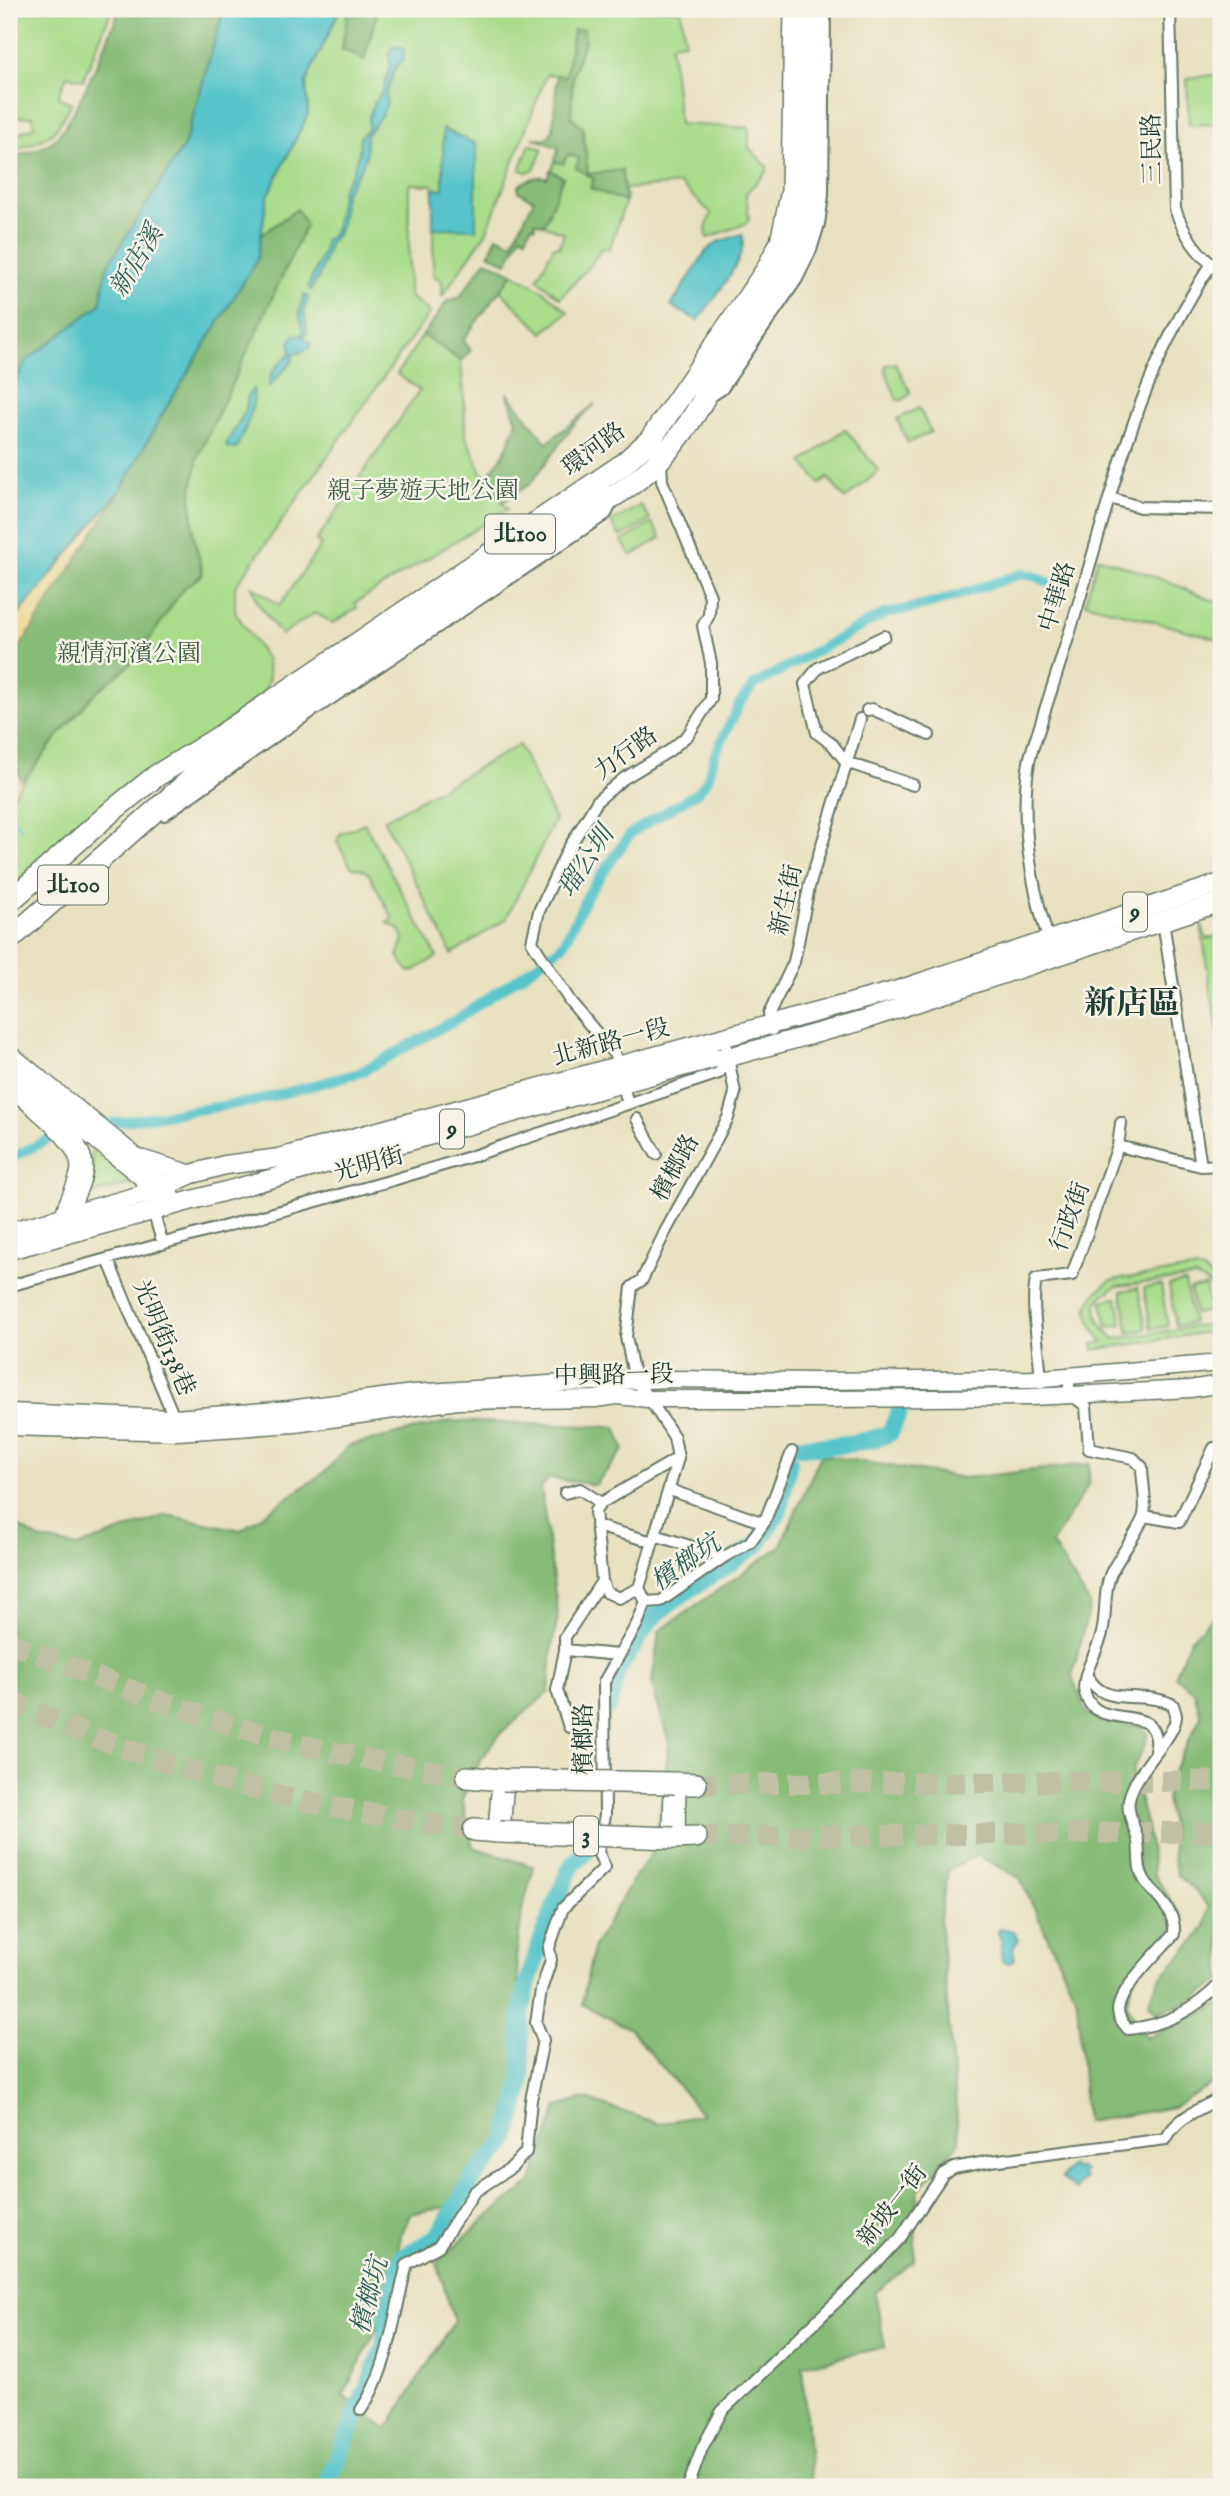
<svg xmlns="http://www.w3.org/2000/svg" width="1230" height="2496" viewBox="0 0 1230 2496" font-family="'IM FELL English','Noto Serif TC',serif">
  <style>
    .green { fill: #a9dc8b; stroke: #648c60; stroke-width: 2; fill-rule: evenodd }
    .forest { fill: #86bc77; stroke: #527c56; stroke-width: 2 }
    .sand { fill: #eeda9e; stroke: #868c69; stroke-width: 2 }
    .water { fill: #56c4ca; stroke: #3a807f; stroke-width: 2 }
    .lines { fill: none; stroke-linecap: round; stroke-linejoin: round }
    .stream { stroke: #56c4ca; stroke-width: 2.5 }
    .canal { stroke: #56c4ca; stroke-width: 10 }
    .river { stroke: #56c4ca; stroke-width: 18 }
    .highway-tunnel { stroke: #c0c0a3; stroke-width: 21; stroke-dasharray: 21 10; stroke-linecap: butt }
    .street-casing { stroke: #657665; stroke-width: 14 }
    .secondary-casing { stroke: #657665; stroke-width: 19 }
    .primary-casing { stroke: #657665; stroke-width: 21 }
    .highway-casing { stroke: #657665; stroke-width: 24 }
    .street { stroke: #fff; stroke-width: 10 }
    .secondary { stroke: #fff; stroke-width: 16 }
    .primary { stroke: #fff; stroke-width: 18 }
    .highway { stroke: #fff; stroke-width: 21 }
    .highway-bridge-casing { stroke: #657665; stroke-width: 24; stroke-linecap: butt }
    .highway-bridge { stroke: #fff; stroke-width: 21 }
    .labels { text-anchor: middle; dominant-baseline: central; stroke-width: 5; stroke-linejoin: round; paint-order: stroke }
    .shield { fill: #f7f3e8; stroke: #60746a; stroke-width: 2 }
    .shield-label { font-size: 23px; font-weight: bold; fill: #1f3d34 }
    .street-label { font-size: 24px; fill: #1f3d34; stroke: #f7f3e8 }
    .park-label { font-size: 24px; fill: #3b5d45; stroke: #f7f3e8 }
    .water-label { font-size: 26px; font-style: italic; fill: #2d5f5a; stroke: #f7f3e8 }
    .district-label { font-size: 32px; font-weight: bold; fill: #1f3d34; stroke: #f7f3e8 }
  </style>
  <rect width="100%" height="100%" fill="#f7f3e8"/>
  <filter id="ink" filterUnits="userSpaceOnUse"><feTurbulence type="fractalNoise" baseFrequency=".0143" numOctaves="2"/><feDisplacementMap in="SourceGraphic" scale="14" xChannelSelector="R" yChannelSelector="G"/><feConvolveMatrix kernelMatrix="1 2 1 2 8 2 1 2 1" color-interpolation-filters="sRGB"/></filter>
  <filter id="wash" filterUnits="userSpaceOnUse"><feTurbulence type="fractalNoise" baseFrequency=".00686" numOctaves="4" result="noise"/><feDisplacementMap in="SourceGraphic" scale="28" xChannelSelector="R" yChannelSelector="G"/><feGaussianBlur stdDeviation="1.57" result="paint"/><feColorMatrix in="noise" values="0 0 0 0 0 0 0 0 0 0 0 0 0 0 0 0 0 1.4 0 .05"/><feComposite in="paint" operator="in"/></filter>
  <g filter="url(#wash)">
    <rect width="100%" height="100%" fill="#e8e1bf"/>
    <path class="green" d="M12,9h100l-29,71 -16,-5 -9,22 13,6c-16,35 -27,38 -62,48v-17l10,-1 15,-6 -1,-11 -24,2v-91z
      M340,9h341l4,33 -14,2 8,80 70,4v20l18,18v5l-21,22 3,26 -4,5 -38,14 -1,-10 5,-15 -31,-29 -55,5 1,11 -17,50 -7,-2 -10,15 -32,35 -23,-19 17,-33 5,1 5,-14 -35,-14 40,-89 -3,-53 -19,-3 -61,159 -44,63v-15l-9,-6v-90l-24,-1v112l21,16 -195,275v25l32,48 2,18 -4,14 -256,203v-269l113,-138 135,-228 10,-62 41,-84 -2,-32z
      M1221,74v50l-32,1 -2,-47z
      M530,144l13,5 -9,20 -6,3 -8,-2z
      M513,273l31,18 24,21 -25,21 -43,-42z
      M423,335l38,26 3,37 1,37 20,44 23,30 -153,94 2,5 -24,15 -18,-10 -34,22 -23,-32 -6,-17 28,19 41,-60 -5,-4 104,-151 -23,-16z
      M895,363l16,30 -8,7h-6l-12,-31 1,-4z
      M919,408l12,24 -23,11 -11,-24z
      M845,429l34,42 -34,28 -17,-21 -8,6 -17,-22z
      M641,505l9,15 -30,17 -9,-15z
      M652,523l9,15 -30,18 -9,-15z
      M1098,557l66,23 57,24v36l-136,-37z
      M519,745l36,75 -49,99 -54,35 -68,-134z
      M364,823l73,134 -24,14 -4,1 -11,-16 6,-17 -3,-8 -14,-9 6,-3 -24,-45 -5,-4 -13,-3 -14,-25 3,-8z
      M1201,924l6,15 11,-3 3,6v100l-10,-48z
      M90,1143l49,39 -58,15c12,-18 14,-33 9,-54z
      M1194,1269l10,2 17,15v44l-127,20 -1,-6 10,-2c-22,-28 -21,-41 8,-62zM1195,1277l12,6 14,17c0,9 -2,18 -9,24l-97,15c-12,-9 -21,-21 -18,-36l6,-8 14,-9z
      M1185,1282l8,41 -17,3 -7,-41z
      M1161,1285l7,41 -17,3 -7,-41z
      M1205,1286l5,25 -15,3 -5,-25z
      M1138,1288l8,41 -17,4 -8,-42z
      M1117,1298l5,26 -15,3 -5,-26z"/>
    <path class="forest" d="M119,9h105l-39,135 -78,123 -7,38 -74,56 -17,33v-236c14,-4 33,-8 45,-18 20,-18 56,-104 65,-131z
      M348,9h30l-14,51 -22,-11z
      M584,29l1,11 -12,33 -2,43 12,12 5,46 34,-4 3,32 -35,-14 4,-9 -18,-11 3,-10 -11,-4 -5,10 -9,-3 5,-13 -26,-10 13,1 7,-9 4,-55 9,1 7,-46z
      M550,170l13,7 -19,48 -9,-3v5l-4,-1 -5,12 -5,-3 -14,28 -18,-9 8,-18 15,7 22,-43 -15,-8 -1,-5c5,-6 21,-13 29,-9z
      M297,209l9,16 -108,232 -7,38 3,42 9,37 -20,15 -40,60 -17,19 -32,26 -35,41 -37,48 -13,-36 3,-89 110,-170 39,-72 96,-156 4,-25z
      M486,260l27,13 -50,67 8,10 -10,11 -38,-26 25,-35 11,-2z
      M507,392l40,51 48,-39 -19,18 -46,62 -27,18 -18,-23 19,-25 13,-32z
      M451,1421l165,6 8,23 -29,35 -46,-7 -8,10 17,128 -6,31 -3,45 -49,42 -19,25 -19,40 11,48 61,20 -12,44 -6,47 6,57 -2,107 -69,84 -41,8 -9,22 -17,78 -41,82 44,33 67,-107 -17,-60 52,-47 42,-32 26,-75 26,-10 77,26 42,-10 -72,-85 -48,-25 11,-56 39,-67 23,-33 14,-105 -17,-58 7,-54 121,-84 41,-92 143,23 126,-14 -2,21 -36,59 38,60 -18,72 14,37 38,12 17,1 6,7 -1,10 -14,27 15,57 7,47 29,45 -48,55 -9,31 20,33 75,-34v74l-47,29 -88,15 -9,-122 -57,-122 -43,-23 -29,15 -8,48 19,224 -41,49 -4,70 -39,32 10,54 -83,19 10,121h-803v-966l30,18 38,8 89,-32 75,15 85,-59 22,-25z
      M1221,1608v373l-39,24 -26,8 -7,-10 9,-23 38,-41 9,-14 4,-17 -12,-16 -20,-17 -4,-15 -1,-29 -6,-33 5,-21 30,-61 -7,-25 -19,-14 14,-36z"/>
    <path class="sand" d="M122,488l-109,170 -4,89 13,36 -13,17v-174z"/>
    <path class="water" d="M224,9h116l-34,73 2,32 -41,84 -10,62 -96,156 -39,72 -113,138v-232l17,-33 74,-56 7,-38 78,-123z
      M399,46l5,4v9l-9,9 -9,27 1,8 -4,10 -17,23v19l-4,11 -17,27 -4,32 -5,11 -6,6 -11,34 -8,14 -3,-3 15,-35 2,-12 9,-7 2,-7 6,-37 10,-16 7,-20 1,-16 8,-8 1,-12 6,-16 7,-8 8,-28 -1,-13 4,-5z
      M443,129l33,15v85l-43,-1v-39h10z
      M742,234c8,23 -31,67 -44,87l-27,-15 35,-55 12,-9z
      M304,295l4,2 -4,13 3,21 -4,6 8,6 -1,5 -17,7 -1,7 -23,24c0,-17 11,-22 22,-33l-1,-11 5,-8 4,2 4,-3 -4,-22z
      M253,389c4,14 -10,47 -17,60l-8,-1 -2,-4 20,-34 2,-15z
      M1000,1928l13,3 5,9 -5,8 2,11 -6,4 -6,-1c-6,-11 3,-17 -5,-29z
      M1071,2166l5,4 3,-3 5,4 -3,4 4,3 -10,12 -14,-12z"/>
    <g class="lines">
      <path class="stream" d="M9,816l13,12"/>
      <path class="canal" d="M105,1124l150,-23 104,-28 98,-54 77,-52 29,-22 25,-51 43,-61 67,-41 9,-11 8,-27 25,-51 14,-18 130,-71 47,-10 90,-30 13,2 28,12
        M9,1159l48,-24"/>
      <path class="river" d="M798,1446c32,1 63,-1 92,-13l9,-21
        M609,1707l8,-36 33,-51 19,-17 88,-58 21,-33 11,-50
        M519,2097c7,-30 -2,-58 3,-87 8,-47 28,-90 45,-135l6,-11 13,-12
        M328,2487l2,-11 54,-127 7,-48 12,-44 34,-20 36,-59 33,-36 10,-36"/>
    </g>
  </g>
  <g filter="url(#ink)">
    <g class="lines">
      <path class="highway-tunnel" d="M9,1642c93,38 188,76 286,101 57,14 114,24 172,34
        M9,1700c89,42 190,77 287,99 58,13 119,22 178,31
        M696,1784l525,-3
        M696,1837l525,-5"/>
      <defs>
        <path id="street" d="M1170,9l5,200c9,25 24,48 46,62
          M708,398l14,-9 75,-110 14,-29 8,-26 4,-29 2,-186
          M1110,498l30,9 81,2
          M884,636l-66,32 -13,16 12,49 16,12 13,17 67,23
          M867,710l5,-1 57,26
          M164,815l116,-82 326,-219 8,-15
          M1163,921l38,245
          M1050,945c-18,-57 -31,-123 -21,-183 3,-16 10,-30 14,-46 12,-37 24,-74 35,-111 36,-120 62,-235 133,-340
          M772,1030l-3,-16 25,-52 15,-75 51,-168
          M628,1104l-13,-49 -45,-54 -38,-59 7,-31 28,-60 31,-51 25,-21 46,-28 19,-16 23,-36v-36l-8,-37 6,-11 1,-19 -48,-115 -1,-20
          M637,1119l19,35
          M1118,1146l83,20 20,-1
          M159,1209l-3,12 7,23
          M108,1260l68,162
          M9,1286l384,-106 77,-23 249,-84 10,-16
          M1068,1377l2,17 16,12 3,43 44,9 9,9c0,15 5,34 2,48 -2,11 -25,42 -32,56 -9,18 -5,42 -10,62 -4,19 -22,42 -17,61 12,40 76,5 71,54
          M1041,1383c-1,-33 -11,-73 -5,-104l36,-4 46,-129 3,-23
          M670,1490l94,33
          M565,1493l15,-4 21,14
          M1144,1516l35,6 35,-74 7,1
          M596,1526l57,16
          M655,1535l69,22
          M602,1581l4,11 13,6 20,-10
          M646,1602l15,-1 63,-44 26,-15 14,-19 28,-71
          M565,1650v-13l37,-56 -7,-70 6,-8 77,-45
          M1086,1675c3,4 7,10 11,13 17,15 55,4 76,17 1,4 3,7 3,11 0,21 -42,55 -47,84 -3,13 7,29 9,42 2,13 -1,25 6,37 12,20 32,30 30,55 -15,17 -54,54 -56,76 0,8 5,13 10,19 36,-3 68,-20 93,-46
          M569,1727l-12,-37 8,-40 53,5
          M361,2410c29,-43 33,-97 46,-146l32,-18 35,-54 38,-25 14,-15 5,-52 12,-60 -7,-17 5,-33 10,-30 -2,-12 14,-40 42,-41 -7,-15 7,-37 -1,-133 33,-58 9,-22 -7,-14 39,-130 -4,-21 -24,-37 -15,-20 -9,-43 6,-50 10,-7 23,-48 63,-114 7,-25 -11,-56
          M688,2487l14,-39 20,-37 156,-149 23,-25 42,-63 11,-6 37,-7 175,-22c11,-22 34,-30 55,-41"/>
        <path id="secondary" d="M9,1053l128,104 29,29 9,18
          M9,1069l133,109 15,25
          M137,1157l55,17
          M9,1412l165,6 116,-9 123,-16 151,-10 109,-4 141,2 218,-2 189,-16
          M9,1427l169,5 117,-8 163,-23 137,-2 21,-3 32,3h187l197,-2 158,-8 31,-5"/>
        <path id="primary" d="M9,1232l143,-40 40,-18 33,-9 54,-7 619,-168 323,-107
          M9,1250l706,-192 14,-1 129,-35 363,-120"/>
        <path id="highway" d="M9,902l103,-91 44,-35 60,-37 406,-274 28,-25 116,-169 15,-29 11,-51 3,-182
          M9,940l182,-161 408,-275c51,-25 88,-70 113,-121 30,-45 72,-94 90,-145 6,-17 8,-35 9,-54l2,-175
          M21,1093c19,18 68,52 60,81 -3,15 -12,27 -15,42
          M467,1777l36,3 -4,52 -25,-2
          M696,1784l-21,-1 -1,55 22,-1"/>
      </defs>
      <use href="#street" class="street-casing"/>
      <use href="#secondary" class="secondary-casing"/>
      <use href="#primary" class="primary-casing"/>
      <use href="#highway" class="highway-casing"/>
      <use href="#street" class="street"/>
      <use href="#secondary" class="secondary"/>
      <use href="#primary" class="primary"/>
      <use href="#highway" class="highway"/>
      <defs>
        <path id="highway-bridge" d="M503,1780l172,3
          M499,1832l175,6"/>
      </defs>
      <use href="#highway-bridge" class="highway-bridge-casing"/>
      <use href="#highway-bridge" class="highway-bridge"/>
    </g>
  </g>
  <g class="labels">
    <g class="shield">
      <rect x="485" y="514.5" width="70" height="39" rx="5"/>
      <rect x="38" y="865.5" width="70" height="39" rx="5"/>
      <rect x="1123" y="892.5" width="24" height="39" rx="5"/>
      <rect x="440" y="1109.5" width="24" height="39" rx="5"/>
      <rect x="574" y="1816.5" width="24" height="39" rx="5"/>
    </g>
    <g class="shield-label">
      <text x="520" y="534">北100</text>
      <text x="73" y="885">北100</text>
      <text x="1135" y="912">9</text>
      <text x="452" y="1129">9</text>
      <text x="586" y="1836">3</text>
    </g>
    <g class="street-label">
      <text transform="translate(1153 149) rotate(-91)">三民路</text>
      <text transform="translate(594 450) rotate(-37)">環河路</text>
      <text transform="translate(1058 597) rotate(-73)">中華路</text>
      <text transform="translate(626 754) rotate(-36)">力行路</text>
      <text transform="translate(787 900) rotate(-77)">新生街</text>
      <text transform="translate(611 1043) rotate(-15)">北新路一段</text>
      <text transform="translate(369 1165) rotate(-16)">光明街</text>
      <text transform="translate(676 1168) rotate(-61)">檳榔路</text>
      <text transform="translate(1071 1217) rotate(-70)">行政街</text>
      <text transform="translate(163 1338) rotate(67)">光明街138巷</text>
      <text transform="translate(614 1376) rotate(-1)">中興路一段</text>
      <text transform="translate(584 1739) rotate(-90)">檳榔路</text>
      <text transform="translate(893 2206) rotate(-52)">新坡一街</text>
    </g>
    <g class="park-label">
      <text x="423" y="491">親子夢遊天地公園</text>
      <text x="129" y="654">親情河濱公園</text>
    </g>
    <g class="water-label">
      <text transform="translate(137 261) rotate(-59)">新店溪</text>
      <text transform="translate(586 862) rotate(-56)">瑠公圳</text>
      <text transform="translate(686 1563) rotate(-35)">檳榔坑</text>
      <text transform="translate(370 2296) rotate(-75)">檳榔坑</text>
    </g>
    <g class="district-label">
      <text x="1132" y="1004">新店區</text>
    </g>
  </g>
  <rect width="1230" height="2496" fill="none" stroke="#f7f3e8" stroke-width="35"/>
</svg>
